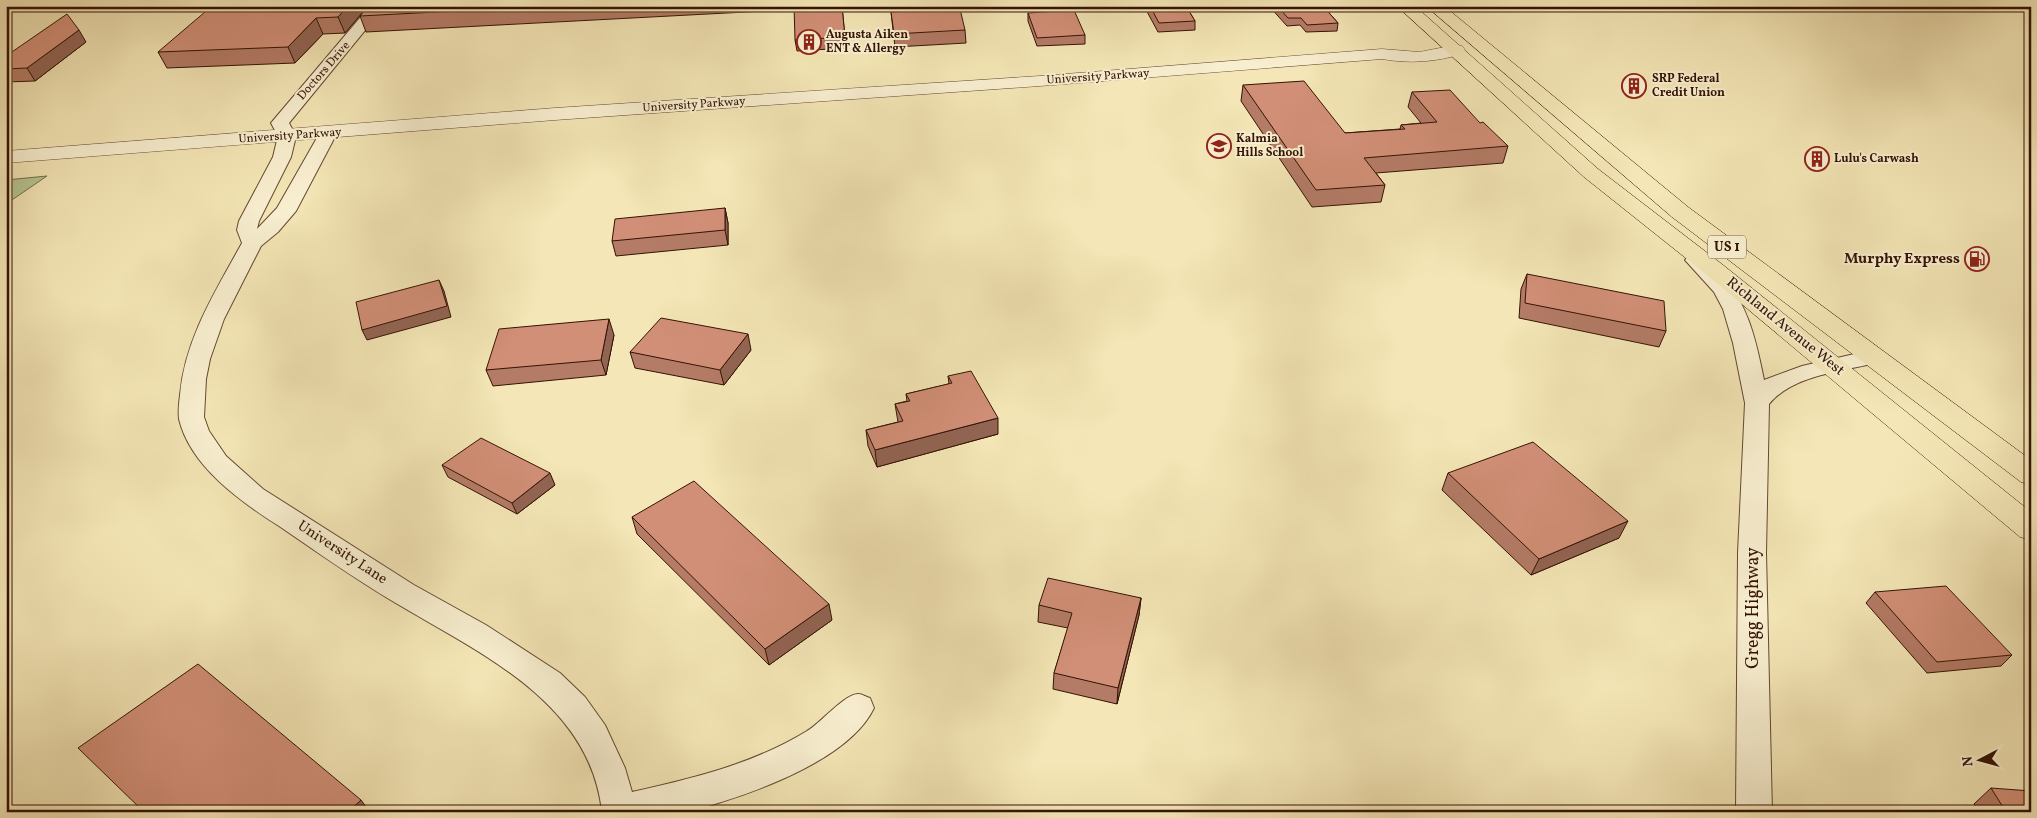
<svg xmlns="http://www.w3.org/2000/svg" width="2037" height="818" viewBox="0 0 2037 818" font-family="Vollkorn,serif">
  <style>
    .green { fill: #b5c692; stroke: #746c4b }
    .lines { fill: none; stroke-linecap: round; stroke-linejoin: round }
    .minor-casing { stroke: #644830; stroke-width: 2 }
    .tertiary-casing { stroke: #644830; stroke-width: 1 }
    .primary-casing { stroke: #341304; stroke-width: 1 }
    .minor { fill: #f8efd0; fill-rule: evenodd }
    .tertiary { fill: #f8efd0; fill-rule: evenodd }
    .primary { fill: #f4e6b6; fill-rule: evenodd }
    .wall { fill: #b47b66; stroke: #341304 }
    .shaded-wall { fill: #926453; stroke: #341304 }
    .building { fill: #d18f77; stroke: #341304 }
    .labels { text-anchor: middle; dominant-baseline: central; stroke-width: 4; stroke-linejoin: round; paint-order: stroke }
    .far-poi-label { font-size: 12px; font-weight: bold; fill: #341304; stroke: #f8efd0; text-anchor: start }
    .far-street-label { font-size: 12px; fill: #341304; stroke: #f8efd0 }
    .shield { fill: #f8efd0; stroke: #6f5541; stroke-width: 1 }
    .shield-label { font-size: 14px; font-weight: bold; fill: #341304 }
    .poi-label { font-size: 15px; font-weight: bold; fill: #341304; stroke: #f8efd0; text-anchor: end }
    .street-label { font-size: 15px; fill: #341304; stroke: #f8efd0 }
    .near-street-label { font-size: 18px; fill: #341304; stroke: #f8efd0 }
  </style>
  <rect width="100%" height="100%" fill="#f4e6b6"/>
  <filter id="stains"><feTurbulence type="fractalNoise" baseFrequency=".004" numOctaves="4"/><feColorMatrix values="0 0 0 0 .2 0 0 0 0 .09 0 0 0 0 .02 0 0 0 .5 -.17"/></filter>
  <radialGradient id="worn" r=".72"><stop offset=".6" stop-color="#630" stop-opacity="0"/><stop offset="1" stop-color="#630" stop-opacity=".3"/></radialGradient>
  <path class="green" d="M47,176l-41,28v-24z"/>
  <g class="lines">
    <defs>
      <path id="minor" d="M370,6h15l-96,117 7,13 -5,21 -32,64 -2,8 20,-21 45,-79 6,-1 6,1 3,4 -41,78 -18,21 -17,14 -37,73 -14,40 -4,20 -2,38 5,14 17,25 37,33 151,96 72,40 74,48 25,24 20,28 20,43 7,24c62,-14 121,-28 175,-61 13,-7 38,-38 52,-37 3,0 7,3 11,4l4,10c-23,48 -107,80 -156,95 -10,3 -22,8 -33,9 -27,3 -56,0 -83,0 -12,-111 -123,-159 -208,-210 -39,-23 -77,-50 -115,-76 -38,-24 -89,-60 -100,-107 -1,-7 0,-16 1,-24 5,-56 35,-103 62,-152l-5,-13 2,-9 34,-64 5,-21 -7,-13z
        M1696,254c9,2 15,8 21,15 30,31 39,70 47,111l38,-14 70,-16 8,2 4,5 -4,5c-35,9 -86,12 -111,42l-3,149 6,259h-36l2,-259 7,-150 -12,-60 -10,-34 -9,-17 -29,-32 4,-4z"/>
      <path id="tertiary" d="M1456,45l6,1 3,4 -3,4c-27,8 -52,10 -80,5l-342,27 -485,34 -549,43v-12l549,-43 485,-32 342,-27 37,3z"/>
      <path id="primary" d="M1397,6h18l183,163 125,96 308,247v28l-11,-3 -313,-262 -123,-98z
        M1426,6h18l244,201 343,253v25l-10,-3 -349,-265z"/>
    </defs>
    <use href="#minor" class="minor-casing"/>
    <use href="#tertiary" class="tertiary-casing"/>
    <use href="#primary" class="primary-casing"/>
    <use href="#minor" class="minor"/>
    <use href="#tertiary" class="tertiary"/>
    <use href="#primary" class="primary"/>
  </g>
  <path class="wall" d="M368,6l-23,27 -22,1 -28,29 -128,5 -9,-16z
    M368,6h397v5l-399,21 -6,-16z
    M842,6l4,42 -49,3 -2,-11z
    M1144,6h42l9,15v9l-37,2z
    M1269,6h54l15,17 -1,8 -31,1 -6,-7 -13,1z
    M1962,6h34l-30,2z
    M891,12l74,18 1,13 -71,4z
    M1028,13l57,22v9l-48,2 -9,-25z
    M86,42l-51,39 -29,1v-26z
    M1243,85l102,48 55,-4 1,-4 20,-2 -13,-16 4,-15 68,31 28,23 -5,17 -127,10 9,12 -4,17 -69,5 -71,-106z
    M725,208l3,15v22l-112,11 -4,-15z
    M1527,274l139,57 -7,16 -140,-29 2,-29z
    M614,335l-8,40 -113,11 -7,-16z
    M751,350l-27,35 -89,-17 -5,-16z
    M948,376l50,58 -121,33 -9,-21 -2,-16 32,-8 -3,-18 12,-3 -1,-7 43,-10z
    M442,465l113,20 -38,29 -69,-37z
    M1448,473l171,65 -88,37 -89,-85z
    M632,517l200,103 -63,45 -132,-131z
    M1875,592l137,63 -11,11 -74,7 -61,-70z
    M1141,598l-2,17 -22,89 -64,-15 1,-16 14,-45 -30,-6 1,-17z
    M1991,788l40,24h-52l-5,-8z"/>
  <path class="shaded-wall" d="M348,6h20l-23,27 -7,-16z
    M316,18l7,16 -28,29 -7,-16z
    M79,30l7,12 -51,39 -8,-13z
    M725,208l3,15v22l-3,-15z
    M439,280l5,11 7,26 -84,23 -5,-10z
    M609,319l5,16 -8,40 -5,-15z
    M748,334l3,16 -27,35 -4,-15z
    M998,418v16l-121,33 -2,-17z
    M550,473l5,12 -38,29 -5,-11z
    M1628,521l-9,17 -88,37 8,-16z
    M1141,598l-2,17 -22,89 1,-16z
    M829,604l3,16 -63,45 -4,-16z
    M361,800l9,12h-22z"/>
  <path class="building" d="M212,6h136l-10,11 -22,1 -28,29 -130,5z
    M368,6h182l-190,10z
    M794,6h48l3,31 -50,3z
    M1150,6h36l9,15 -36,2z
    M1277,6h46l15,17 -31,2 -6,-7h-13z
    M960,9l5,21 -71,4 -3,-22z
    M1074,10l11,25 -48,3 -9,-25z
    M67,14l12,16 -52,38 -21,1v-13z
    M1304,81l41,52 60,-4 -4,-4 36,-3 -25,-30 38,-2 30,33 3,-1 25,24 -144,12 21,27 -69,5 -73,-105z
    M725,208v22l-113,11 3,-22z
    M1527,274l137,27 2,30 -141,-28z
    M439,280l8,26 -85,24 -6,-28z
    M661,318l87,16 -28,36 -90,-18z
    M609,319l-8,41 -115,10 13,-41z
    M971,371l27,47 -123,32 -9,-20 37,-9 -8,-17 15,-3 -4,-7 46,-11 -4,-7z
    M481,438l69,35 -38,30 -70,-38z
    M1533,442l95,79 -89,38 -91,-86z
    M694,481l135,123 -64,45 -133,-132z
    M1048,578l93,20 -23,90 -64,-15 18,-60 -33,-8z
    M1946,586l66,69 -75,7 -62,-70z
    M198,664l163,136 -13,12h-204l-66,-64z
    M1991,788l40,3v21h-25z"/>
  <defs>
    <symbol id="building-ring" viewBox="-11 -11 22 22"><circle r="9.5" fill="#f8efd0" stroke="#8f2418" stroke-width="1.5"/><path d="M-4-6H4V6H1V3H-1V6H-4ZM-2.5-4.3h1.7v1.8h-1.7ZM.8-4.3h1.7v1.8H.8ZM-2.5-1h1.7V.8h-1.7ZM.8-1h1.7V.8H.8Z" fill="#8f2418"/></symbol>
    <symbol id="school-ring" viewBox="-11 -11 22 22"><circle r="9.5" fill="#f8efd0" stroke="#8f2418" stroke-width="1.5"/><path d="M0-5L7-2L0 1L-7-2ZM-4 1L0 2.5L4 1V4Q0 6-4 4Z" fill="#8f2418"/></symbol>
    <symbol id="fuel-ring" viewBox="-11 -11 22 22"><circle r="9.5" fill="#f8efd0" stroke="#8f2418" stroke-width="1.5"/><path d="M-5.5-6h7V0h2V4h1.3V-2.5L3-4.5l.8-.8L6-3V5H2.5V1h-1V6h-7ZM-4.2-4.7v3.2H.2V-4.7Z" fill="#8f2418"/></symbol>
  </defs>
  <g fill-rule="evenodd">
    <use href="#building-ring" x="795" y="28" width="28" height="28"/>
    <use href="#building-ring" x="1620" y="72" width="28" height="28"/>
    <use href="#school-ring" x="1205" y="132" width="28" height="28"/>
    <use href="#building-ring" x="1803" y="145" width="28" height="28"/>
    <use href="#fuel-ring" x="1963" y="245" width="28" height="28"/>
  </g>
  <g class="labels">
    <g class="far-poi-label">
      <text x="826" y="35">Augusta Aiken<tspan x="826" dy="14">ENT &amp; Allergy</tspan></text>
      <text x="1652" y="79">SRP Federal<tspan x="1652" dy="14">Credit Union</tspan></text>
      <text x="1236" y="139">Kalmia<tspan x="1236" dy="14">Hills School</tspan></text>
      <text x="1834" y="159">Lulu's Carwash</text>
    </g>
    <g class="far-street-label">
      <text transform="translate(324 71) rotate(-49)">Doctors Drive</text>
      <text transform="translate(1098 77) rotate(-4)">University Parkway</text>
      <text transform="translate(694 105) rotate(-4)">University Parkway</text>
      <text transform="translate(290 136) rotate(-4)">University Parkway</text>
    </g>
    <rect class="shield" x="1708" y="235.5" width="38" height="23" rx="4"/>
    <g class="shield-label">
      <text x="1727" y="247">US 1</text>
    </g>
    <g class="poi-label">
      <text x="1960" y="259">Murphy Express</text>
    </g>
    <g class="street-label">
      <text transform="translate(1785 327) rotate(39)">Richland Avenue West</text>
      <text transform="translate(342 553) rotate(33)">University Lane</text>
    </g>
    <g class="near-street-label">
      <text transform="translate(1753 608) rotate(-90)">Gregg Highway</text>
    </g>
  </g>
  <rect width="2037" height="818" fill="none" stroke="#f4e6b6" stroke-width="25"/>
  <rect x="8" y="8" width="2022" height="803" fill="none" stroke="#341304" stroke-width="2.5"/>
  <rect x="12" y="12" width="2012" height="793" fill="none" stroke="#341304"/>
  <g transform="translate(1980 760) rotate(264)" stroke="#f8efd0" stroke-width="4" paint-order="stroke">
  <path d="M0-4L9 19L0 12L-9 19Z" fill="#341304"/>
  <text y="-8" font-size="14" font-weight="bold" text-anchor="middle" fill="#341304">N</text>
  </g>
  <rect width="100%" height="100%" filter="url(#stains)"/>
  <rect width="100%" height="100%" fill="url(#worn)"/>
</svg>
